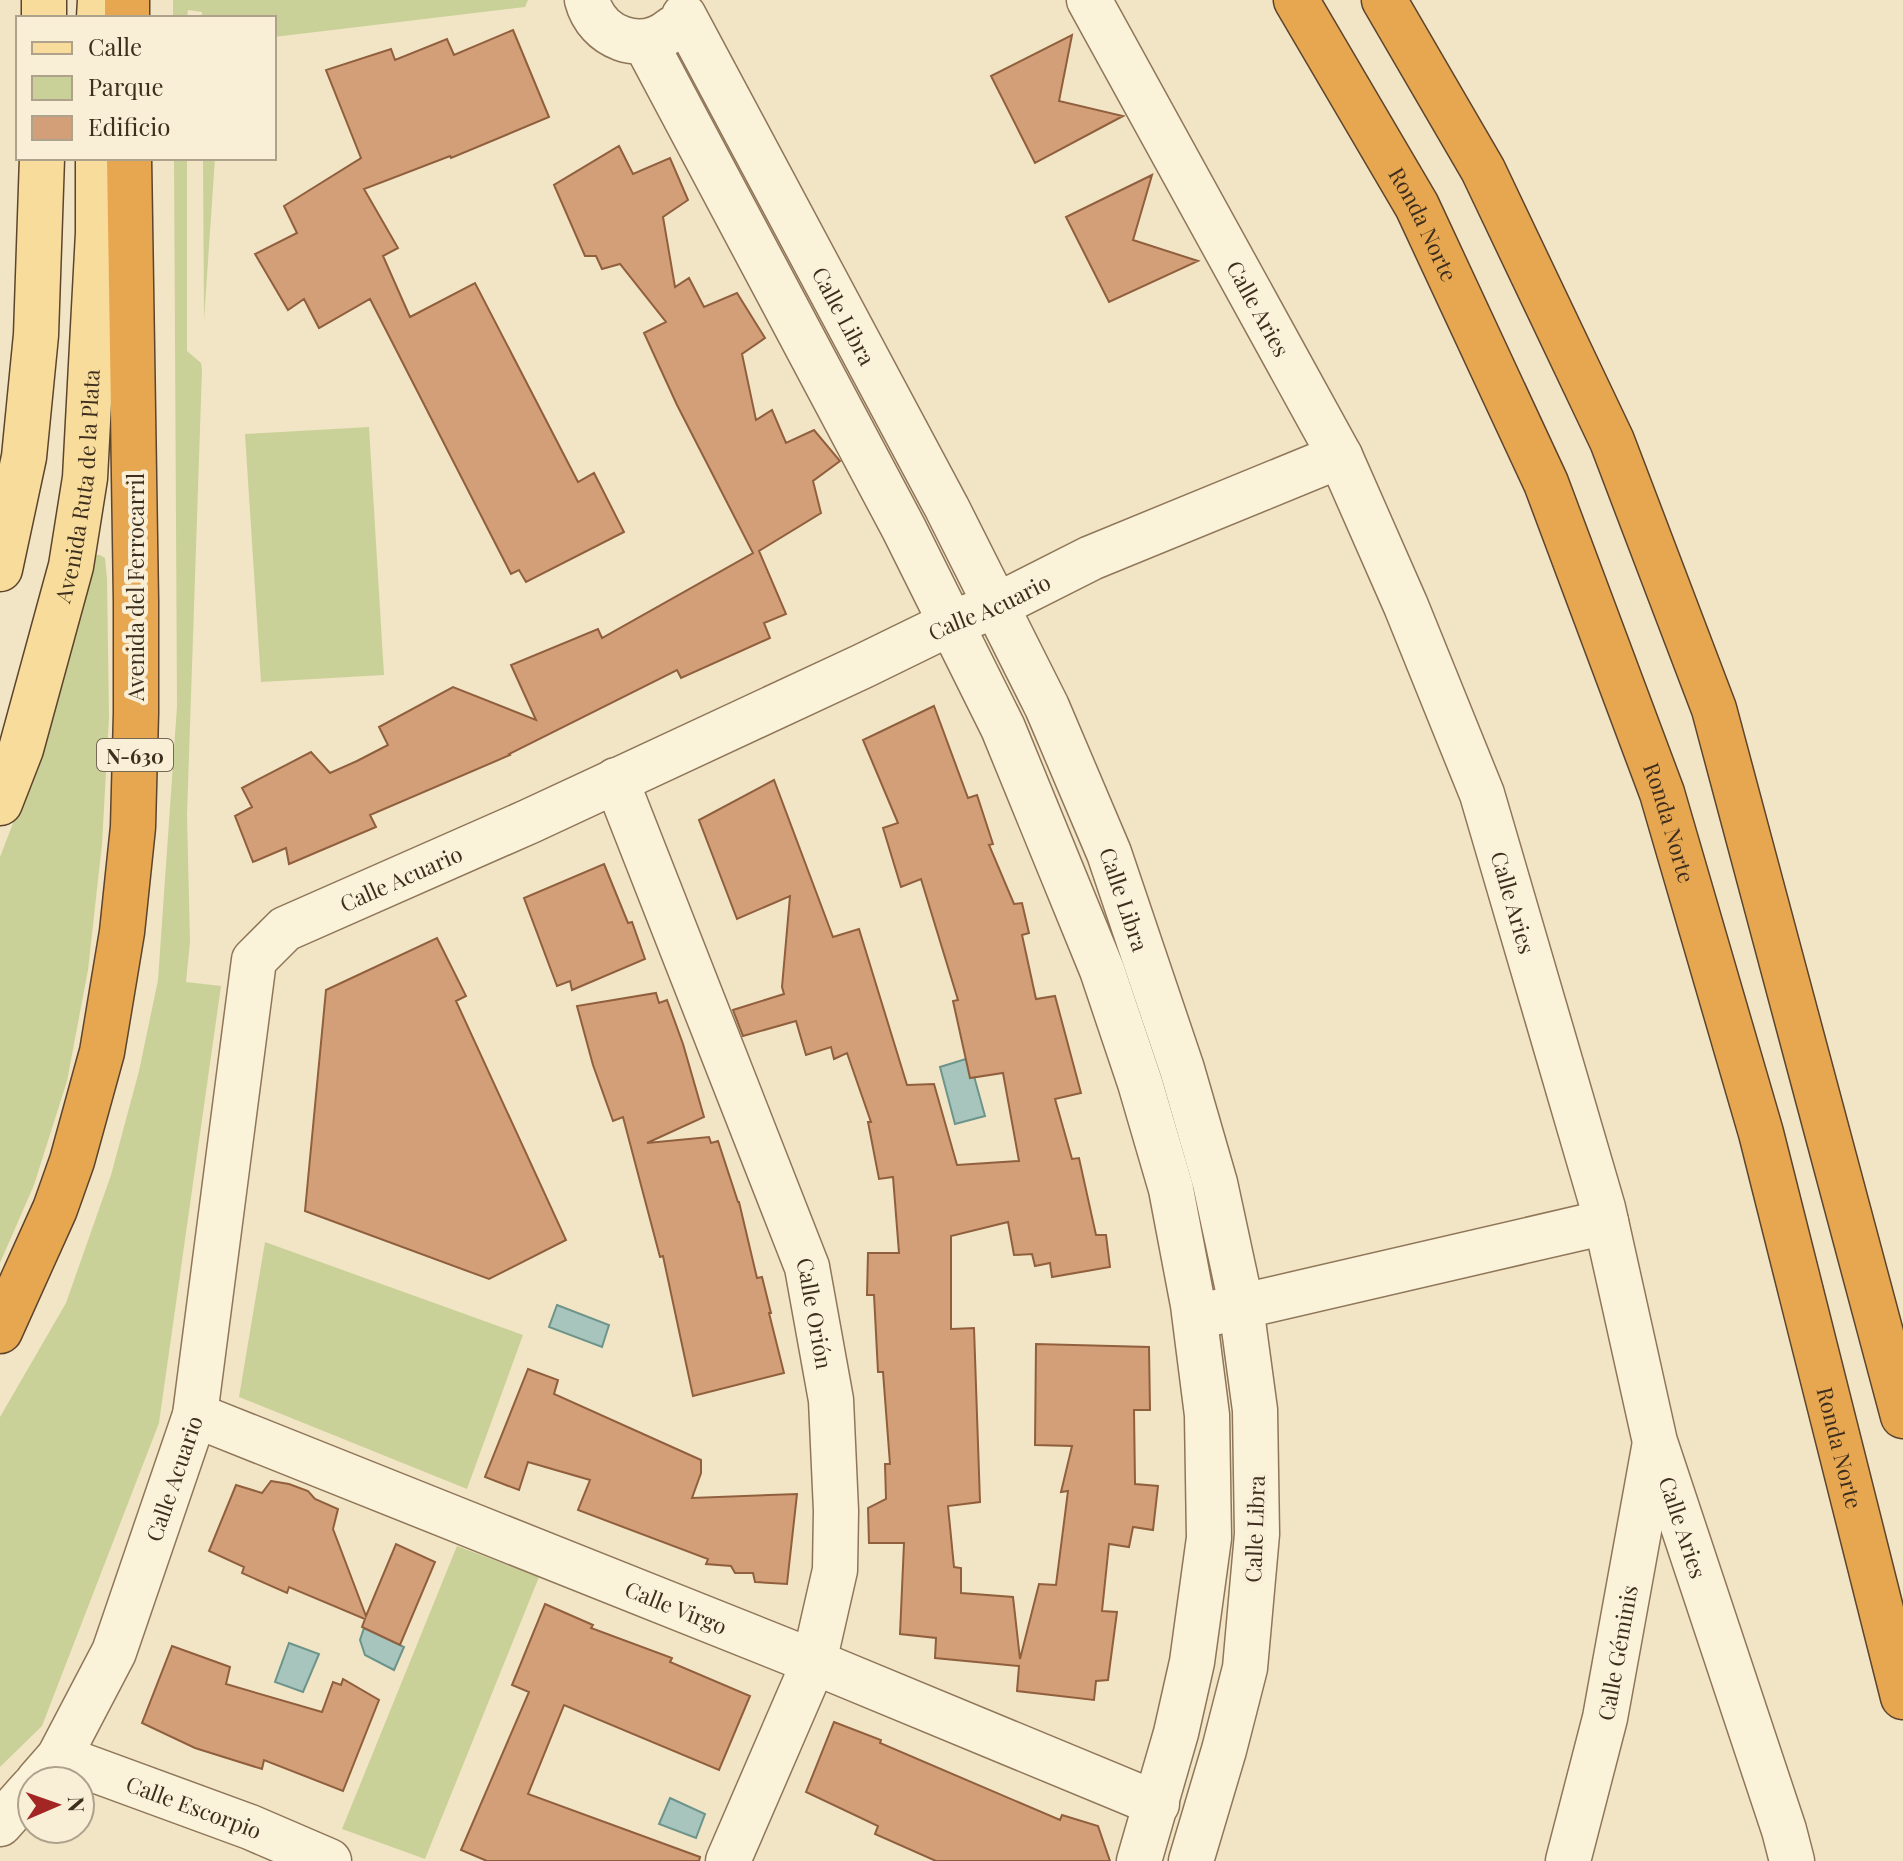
<svg xmlns="http://www.w3.org/2000/svg" width="1903" height="1861" viewBox="0 0 1903 1861" font-family="'Playfair Display',serif">
  <style>
    .green { fill: #cad198 }
    .water { fill: #a7c5bd; stroke: #6d948b; stroke-width: 2 }
    .building { fill: #d39f78; stroke: #905f3d; stroke-width: 2 }
    .lines { fill: none; stroke-linecap: round; stroke-linejoin: round }
    .minor-casing { stroke: #8f7659; stroke-width: 47 }
    .major-casing { stroke: #5d442d; stroke-width: 47 }
    .highway-casing { stroke: #5d442d; stroke-width: 47 }
    .minor { stroke: #fbf2da; stroke-width: 44 }
    .major { stroke: #f7dc9b; stroke-width: 44 }
    .highway { stroke: #e7a750; stroke-width: 44 }
    .labels { text-anchor: middle; dominant-baseline: central; stroke-width: 8; stroke-linejoin: round; paint-order: stroke }
    .shield { fill: #f8efd6; stroke: #766855; stroke-width: 2 }
    .shield-label { font-size: 20px; font-weight: bold; fill: #3e2e1e }
    .street-label { font-size: 22px; fill: #3e2e1e; stroke: #f8efd6 }
  </style>
  <rect width="100%" height="100%" fill="#f2e5c5"/>
  <path class="green" d="M173,0h355l-3,7 -251,30v-19h-72v-6l-14,-2 -1,8h-14z
    M174,158h13v193l14,12 1,7 -15,445 3,127 -4,40 35,4 -62,437 -117,303 -42,41v-350l66,-114 45,-128 28,-104 19,-91 19,-274z
    M203,158h12l-11,162z
    M369,427l15,248 -123,7 -16,-248z
    M94,555h6l5,3 2,21 2,139 -7,126 -14,126 -21,111 -33,104 -34,78v-406l46,-120 34,-121z
    M265,1242l258,93 -56,154 -228,-92z
    M457,1546l82,31 -114,282 -83,-30z"/>
  <path class="water" d="M969,1058l16,58 -30,8 -15,-57z
    M557,1305l52,20 -7,22 -53,-20z
    M364,1628l40,19 -10,23 -29,-15 -5,-15z
    M289,1643l30,11 -16,38 -28,-10z
    M670,1798l35,16 -9,24 -37,-14z"/>
  <path class="building" d="M513,30l36,87 -98,41 -1,-2 -86,33 34,59 -15,8 27,61 65,-34 103,199 16,-9 30,59 -98,50 -7,-12 -8,4 -141,-275 -51,29 -15,-29 -16,11 -33,-56 42,-21 -13,-27 77,-48 -35,-88 65,-21 4,11 52,-21 7,16z
    M1072,35l-13,66 64,15 -88,47 -44,-87z
    M619,146l14,28 37,-16 18,42 -25,17 12,70 14,-9 15,29 33,-14 28,45 -23,16 14,66 16,-10 14,33 28,-13 26,31 -27,20 8,32 -62,38 27,63 -22,9 6,15 -89,40 -4,-8 -168,84 1,1 -140,60 6,12 -87,37 -3,-16 -33,14 -18,-46 17,-9 -10,-19 69,-36 19,21 27,-12 31,-16 -9,-18 74,-40 83,33 -25,-55 87,-36 4,9 151,-85 -76,-148 -33,-72 22,-11 -46,-58 -18,5 -6,-13h-11l-31,-71z
    M1152,175l-19,65 65,21 -89,41 -43,-85z
    M934,706l34,92 9,-3 16,49 -4,1 25,59 8,-1 7,30 -7,2 14,64 19,-3 26,97 -26,6 17,60 7,-1 17,77h10l4,32 -58,10 -2,-14 -15,3 -3,-12 -18,1 -6,-33 -57,14v93l23,-1 6,174 -32,4 6,61 7,1v25l52,4 7,62 19,-75 17,1 12,-94 -7,1 11,-46 -37,-1 1,-101 113,3 1,63h-16l1,74 23,2 -5,44 -20,-3 -4,20 -20,-3 -7,67 15,1 -9,68 -12,1 -2,19 -77,-9 2,-25 -84,-8 1,-20 -36,-4 4,-91h-35l-1,-35 18,-9 -1,-35h5l-7,-92h-5l-4,-77h-7l1,-42h31l-6,-76 -14,2 -11,-57h3l-24,-69 -13,6 -3,-12 -25,8 -10,-34 -53,15 -10,-26 51,-16 -2,-7 8,-91 -53,23 -38,-99 75,-40 59,157 26,-8 48,156 27,-1 23,81 62,-4 -16,-88 -33,5 -17,-77 5,-1 -37,-121 -20,8 -18,-59 15,-5 -35,-83z
    M604,864l24,59 4,-1 13,37 -73,31 -2,-9 -13,5 -33,-88z
    M437,938l29,58 -10,5 110,239 -77,39 -184,-68 21,-221z
    M656,993l3,10 8,-3 16,44 21,73 -57,26 62,-6 2,6 7,-2 20,61h1l18,76 5,-1 9,36h-2l15,60 -91,23 -30,-140 -3,1 -37,-140 -10,4 -20,-56 -16,-59z
    M528,1369l30,11 -4,14 147,66v13l-9,25 105,-4 -10,90 -32,-2 -2,-9h-18l-4,-7 -25,-2 2,-5 -130,-49 12,-30 -62,-18 -9,28 -34,-13z
    M271,1481l18,3 19,7 7,8 23,10 -5,20 33,87 30,-72 39,18 -35,83 -38,-18 3,-8 -76,-32 -2,6 -45,-20 2,-6 -35,-16 27,-66 26,8z
    M545,1604l48,21 -2,3 81,30 -2,4 80,34 -31,74 -155,-65 -36,89 172,63 -1,4h-212l-26,-11 68,-158 -17,-7z
    M172,1646l58,21 -4,17 96,28 11,-30 8,3 2,-6 36,21 -36,91 -79,-31 -2,9 -67,-21 -53,-25z
    M834,1722l47,18 -1,3 180,77 2,-5 36,11 12,35h-174l-61,-27 3,-8 -72,-34z"/>
  <g class="lines">
    <defs>
      <g id="minor">
        <path d="M587,0c10,38 54,55 85,29"/>
        <path id="s1" d="M1089,0l251,456 66,150 76,188 121,414 52,234 129,388 8,31"/>
        <path id="s2" d="M684,16l263,492 100,199 62,146 73,216 33,114 25,116 15,111 2,124 -12,134 -21,82 -33,111"/>
        <path d="M645,42l259,487 99,199 99,242 38,113 31,106 22,116 14,110 2,123 -17,124 -16,71 -37,128"/>
        <path id="s3" d="M616,780l191,487 24,133 5,111 -1,59 -21,92 -86,199"/>
        <path d="M1213,1313l393,-91"/>
        <path id="s4" d="M195,1415l619,247 343,142"/>
        <path id="s5" d="M59,1757l191,70 79,34"/>
        <path id="s6" d="M38,1781l21,-24 55,-105 81,-237 59,-455 31,-31 245,-108 333,-155 88,-43 45,-17 95,-48 249,-102"/>
        <path d="M0,1824l32,-36"/>
        <path id="s7" d="M1568,1861l37,-143 49,-270"/>
      </g>
      <g id="major">
        <path d="M44,0v18"/>
        <path d="M99,18l1,-18"/>
        <path d="M0,569l24,-112 12,-122 6,-177"/>
        <path id="s8" d="M0,803l21,-54 50,-183 14,-88 13,-245v-75"/>
      </g>
      <g id="highway">
        <path d="M127,0v18"/>
        <path id="s9" d="M1296,0l121,206 129,277 116,310 99,340 142,564"/>
        <path d="M1384,0l99,170 129,271 102,268 189,707"/>
        <path d="M0,1331l55,-122 17,-48 30,-109 20,-120 11,-105 3,-114v-111l-7,-444"/>
      </g>
    </defs>
    <use href="#minor" class="minor-casing"/>
    <use href="#major" class="major-casing"/>
    <use href="#highway" class="highway-casing"/>
    <use href="#minor" class="minor"/>
    <use href="#major" class="major"/>
    <use href="#highway" class="highway"/>
  </g>
  <g class="labels">
    <rect class="shield" x="97" y="739" width="76" height="32" rx="6"/>
    <g class="shield-label">
      <text x="135" y="755">N-630</text>
    </g>
    <g class="street-label">
      <text stroke="none"><textPath href="#s9" startOffset="258">Ronda Norte</textPath></text>
      <text stroke="none"><textPath href="#s1" startOffset="352">Calle Aries</textPath></text>
      <text stroke="none"><textPath href="#s2" startOffset="340">Calle Libra</textPath></text>
      <text stroke="none"><textPath href="#s8" startOffset="328">Avenida Ruta de la Plata</textPath></text>
      <text transform="translate(135 587) rotate(-90)">Avenida del Ferrocarril</text>
      <text stroke="none"><textPath href="#s6" startOffset="1678">Calle Acuario</textPath></text>
      <text stroke="none"><textPath href="#s9" startOffset="906">Ronda Norte</textPath></text>
      <text stroke="none"><textPath href="#s6" startOffset="1030">Calle Acuario</textPath></text>
      <text stroke="none"><textPath href="#s2" startOffset="988">Calle Libra</textPath></text>
      <text stroke="none"><textPath href="#s1" startOffset="1000">Calle Aries</textPath></text>
      <text stroke="none"><textPath href="#s3" startOffset="570">Calle Orión</textPath></text>
      <text stroke="none"><textPath href="#s9" startOffset="1554">Ronda Norte</textPath></text>
      <text stroke="none"><textPath href="#s6" startOffset="334">Calle Acuario</textPath></text>
      <text stroke="none"><textPath href="#s1" startOffset="1648">Calle Aries</textPath></text>
      <text transform="translate(1254 1529) rotate(-88)">Calle Libra</text>
      <text stroke="none"><textPath href="#s4" startOffset="518">Calle Virgo</textPath></text>
      <text stroke="none"><textPath href="#s7" startOffset="214">Calle Géminis</textPath></text>
      <text stroke="none"><textPath href="#s5" startOffset="144">Calle Escorpio</textPath></text>
    </g>
  </g>
  <rect x="16" y="16" width="260" height="144" fill="#f8efd6" stroke="#aea28c" stroke-width="2"/>
  <rect x="32" y="42" width="40" height="12" fill="#f7dc9b" stroke="#aea28c" stroke-width="2"/>
  <text x="88" y="56" font-size="24" fill="#3e2e1e">Calle</text>
  <rect x="32" y="76" width="40" height="24" fill="#cad198" stroke="#aea28c" stroke-width="2"/>
  <text x="88" y="96" font-size="24" fill="#3e2e1e">Parque</text>
  <rect x="32" y="116" width="40" height="24" fill="#d39f78" stroke="#aea28c" stroke-width="2"/>
  <text x="88" y="136" font-size="24" fill="#3e2e1e">Edificio</text>
  <g transform="translate(56 1805) rotate(88)"><circle r="38" fill="#f8efd6" stroke="#aea28c" stroke-width="2"/>
  <path d="M0-6L14 30L0 20L-14 30Z" fill="#a32524"/>
  <text y="-12" font-size="22" font-weight="bold" text-anchor="middle" fill="#3e2e1e">N</text>
  </g>
</svg>
